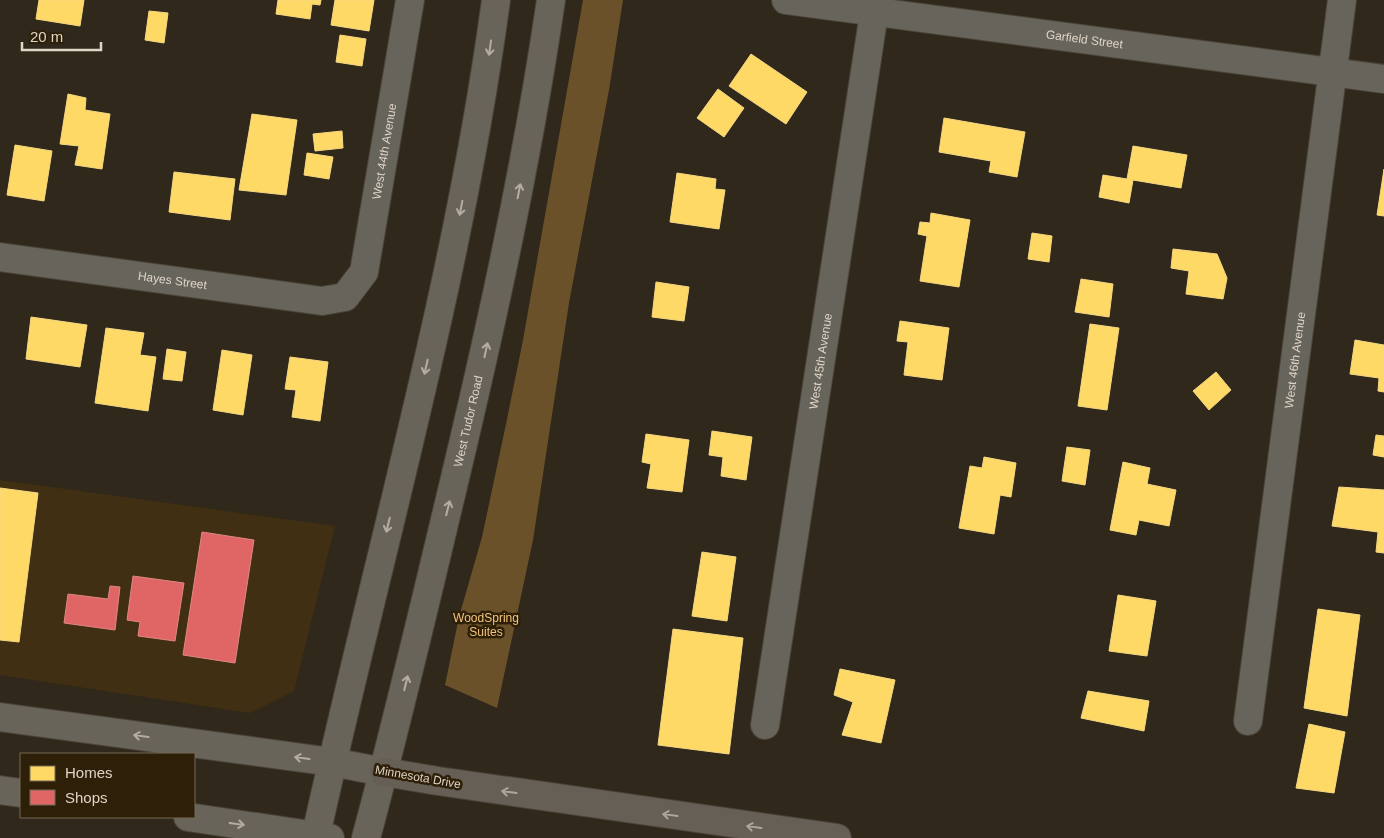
<svg xmlns="http://www.w3.org/2000/svg" width="1384" height="838" viewBox="0 0 1384 838" font-family="Arial,sans-serif">
  <style>
    .built { fill: #412f13 }
    .forest { fill: #6b5129 }
    .homes { fill: #ffd966; stroke: #f5d883 }
    .shops { fill: #e06666; stroke: #e08783 }
    .lines { fill: none; stroke-linecap: round; stroke-linejoin: round }
    .street-casing { stroke: #4a4338; stroke-width: 30 }
    .primary-casing { stroke: #4a4338; stroke-width: 30 }
    .highway-casing { stroke: #4a4338; stroke-width: 30 }
    .street { stroke: #67645c; stroke-width: 28 }
    .primary { stroke: #69645a; stroke-width: 28 }
    .highway { stroke: #665f56; stroke-width: 28 }
    .oneway { stroke: #b6ada1 }
    .oneway2 { stroke: #afa69a }
    .labels { text-anchor: middle; dominant-baseline: central; stroke-width: 5; stroke-linejoin: round; paint-order: stroke }
    .street-label { font-size: 12px; fill: #dfd5c7; stroke: #2e2008 }
    .park-label { font-size: 12px; fill: #f3c480; stroke: #2e2008 }
  </style>
  <rect width="100%" height="100%" fill="#30281b"/>
  <path class="built" d="M0,480l335,46 -41,165 -44,22 -250,-38z"/>
  <path class="forest" d="M583,0h40l-14,90 -40,213 -36,237 -36,168 -52,-23 14,-68 23,-80 24,-113 17,-84z"/>
  <path class="homes" d="M39,0h45l-4,26 -44,-7z
    M278,0h43l-1,5 -8,-1 -2,15 -34,-5z
    M335,0h39l-5,31 -38,-6z
    M149,11l19,2 -4,30 -19,-3z
    M340,35l26,4 -4,27 -26,-4z
    M751,54l56,38 -21,32 -57,-38z
    M718,89l26,19 -20,29 -27,-19z
    M68,94l18,4 -1,12 25,4 -8,55 -27,-4 4,-19 -19,-2z
    M252,114l45,6 -11,75 -47,-5z
    M944,118l81,14 -8,45 -28,-5 2,-11 -52,-9z
    M342,131l1,17 -28,3 -2,-17z
    M15,145l37,6 -8,50 -37,-6z
    M1133,146l54,9 -6,33 -48,-8 -4,23 -30,-6 4,-22 24,4z
    M307,153l26,4 -4,22 -25,-4z
    M1384,169v47l-7,-1z
    M174,172l61,7 -5,41 -61,-8z
    M677,173l39,6 -1,10 10,1 -6,39 -49,-7z
    M931,213l39,7 -11,67 -39,-6 7,-45 -9,-2 2,-12 10,1z
    M1032,233l20,3 -3,26 -21,-3z
    M1173,249l44,5 10,24 -4,21 -37,-5 3,-23 -18,-3z
    M1081,279l32,5 -4,33 -34,-5z
    M656,282l33,5 -5,34 -32,-4z
    M31,317l56,8 -7,42 -54,-8z
    M900,321l49,7 -7,52 -38,-5 4,-33 -11,-1z
    M1090,324l29,4 -12,82 -29,-4z
    M106,328l38,5 -4,22 16,2 -8,54 -53,-8z
    M1355,340l29,5v47l-6,-1 1,-13 -29,-4z
    M167,349l19,3 -4,29 -19,-2z
    M222,350l30,5 -9,60 -30,-5z
    M290,357l38,5 -8,59 -28,-4 4,-27 -11,-1z
    M1216,372l15,18 -22,20 -16,-19z
    M712,431l40,6 -6,43 -25,-4 2,-19 -14,-2z
    M646,434l43,6 -7,52 -35,-4 4,-24 -9,-2z
    M1376,435l8,1v21l-11,-2z
    M1067,447l23,3 -5,35 -23,-4z
    M984,457l32,6 -5,34 -11,-2 -6,39 -35,-6 11,-62 12,2z
    M1123,462l27,6 -3,16 29,6 -7,36 -30,-6 -3,15 -26,-5z
    M1339,487l45,3v63l-8,-1 2,-20 -46,-6z
    M0,488l38,5 -19,149 -19,-2z
    M702,552l34,5 -9,64 -35,-5z
    M1118,595l38,6 -9,55 -38,-5z
    M1318,609l42,6 -13,101 -43,-8z
    M673,629l70,9 -14,116 -71,-9z
    M840,669l55,11 -14,63 -39,-8 11,-33 -19,-7z
    M1088,691l61,10 -5,30 -63,-13z
    M1309,724l36,8 -11,61 -38,-5z"/>
  <path class="shops" d="M202,532l52,8 -19,123 -52,-8z
    M133,576l51,7 -9,58 -37,-5 2,-14 -13,-2z
    M110,586l10,1 -5,43 -51,-7 4,-29 40,5z"/>
  <g class="lines">
    <defs>
      <g id="street">
        <path id="s1" d="M786,0l598,79"/>
        <path id="s2" d="M0,257l322,44 23,-4 19,-25 46,-272"/>
        <path id="s3" d="M1248,721l94,-721"/>
        <path id="s4" d="M765,725l111,-725"/>
      </g>
      <g id="primary">
        <path d="M0,717l332,45 52,10"/>
        <path d="M0,790l21,3"/>
        <path d="M188,817l142,21"/>
        <path d="M316,835c61,-278 142,-552 180,-835"/>
        <path id="s5" d="M366,838c28,-104 53,-209 78,-314 42,-174 81,-347 107,-524"/>
      </g>
      <path id="highway" d="M384,772l54,9 399,57"/>
    </defs>
    <use href="#street" class="street-casing"/>
    <use href="#primary" class="primary-casing"/>
    <use href="#highway" class="highway-casing"/>
    <use href="#street" class="street"/>
    <use href="#primary" class="primary"/>
    <use href="#highway" class="highway"/>
  </g>
  <defs><path id="oneway-shaft" d="M-6 0H5M1.5-3L5.5 0L1.5 3" fill="none" stroke-width="1.6" stroke-linecap="round" stroke-linejoin="round" transform="scale(1.25)"/></defs>
  <g class="oneway">
    <use href="#oneway-shaft" transform="translate(490 48) rotate(98)"/>
    <use href="#oneway-shaft" transform="translate(519 191) rotate(-79)"/>
    <use href="#oneway-shaft" transform="translate(461 208) rotate(101)"/>
    <use href="#oneway-shaft" transform="translate(486 350) rotate(-78)"/>
    <use href="#oneway-shaft" transform="translate(426 367) rotate(103)"/>
    <use href="#oneway-shaft" transform="translate(448 508) rotate(-76)"/>
    <use href="#oneway-shaft" transform="translate(388 525) rotate(104)"/>
    <use href="#oneway-shaft" transform="translate(406 683) rotate(-76)"/>
    <use href="#oneway-shaft" transform="translate(141 736) rotate(-172)"/>
    <use href="#oneway-shaft" transform="translate(302 758) rotate(-172)"/>
    <use href="#oneway-shaft" transform="translate(237 824) rotate(8)"/>
  </g>
  <g class="oneway2">
    <use href="#oneway-shaft" transform="translate(509 792) rotate(-172)"/>
    <use href="#oneway-shaft" transform="translate(670 815) rotate(-172)"/>
    <use href="#oneway-shaft" transform="translate(754 827) rotate(-172)"/>
  </g>
  <g class="labels">
    <g class="street-label">
      <text stroke="none"><textPath href="#s1" startOffset="301">Garfield Street</textPath></text>
      <text stroke="none"><textPath href="#s2" startOffset="502">West 44th Avenue</textPath></text>
      <text stroke="none"><textPath href="#s2" startOffset="174">Hayes Street</textPath></text>
      <text stroke="none"><textPath href="#s3" startOffset="364">West 46th Avenue</textPath></text>
      <text stroke="none"><textPath href="#s4" startOffset="368">West 45th Avenue</textPath></text>
      <text stroke="none"><textPath href="#s5" startOffset="429">West Tudor Road</textPath></text>
      <text transform="translate(418 777) rotate(10)">Minnesota Drive</text>
    </g>
    <g class="park-label">
      <text x="486" y="618">WoodSpring<tspan x="486" dy="14">Suites</tspan></text>
    </g>
  </g>
  <rect x="20" y="753" width="175" height="65" fill="#2e2008" stroke="#756854"/>
  <rect x="30" y="766" width="25" height="15" fill="#ffd966" stroke="#756854"/>
  <text x="65" y="778" font-size="15" fill="#dfd5c7">Homes</text>
  <rect x="30" y="790" width="25" height="15" fill="#e06666" stroke="#756854"/>
  <text x="65" y="803" font-size="15" fill="#dfd5c7">Shops</text>
  <path d="M22 42v8h79v-8" fill="none" stroke="#dfd5c7" stroke-width="2.5"/>
  <text x="30" y="42" font-size="15" fill="#dfd5c7" stroke="#2e2008" stroke-width="4" paint-order="stroke">20 m</text>
</svg>
